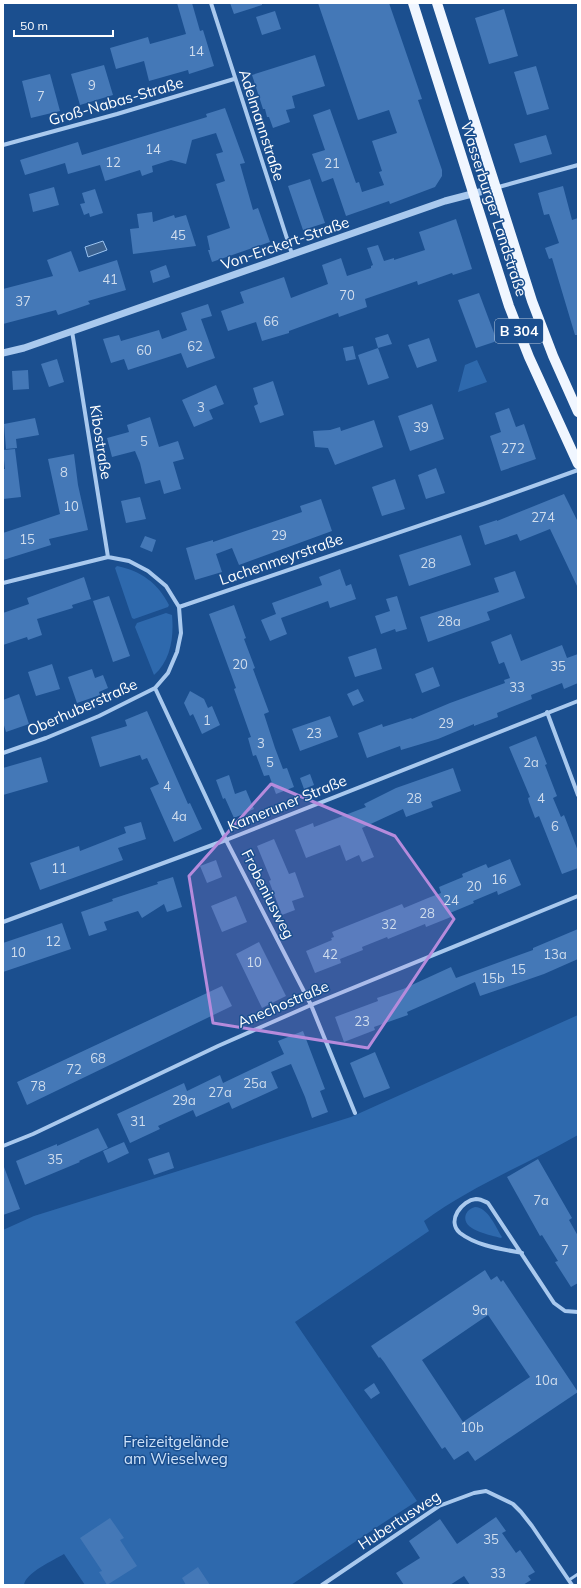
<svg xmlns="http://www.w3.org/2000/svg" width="581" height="1588" viewBox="0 0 581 1588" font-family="Mulish,sans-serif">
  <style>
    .green { fill: #2e69ad }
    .water { fill: #3c6290; stroke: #9cc4f0 }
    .building { fill: #4478b7; fill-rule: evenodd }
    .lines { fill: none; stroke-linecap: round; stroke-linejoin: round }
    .service { stroke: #a9c9ee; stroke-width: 3 }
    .minor { stroke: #a9c9ee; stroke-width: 4 }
    .tertiary { stroke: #a9c9ee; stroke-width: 7 }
    .primary { stroke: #f0f6ff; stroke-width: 10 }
    .marked { fill: #b68bdc; fill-opacity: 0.2; stroke: #b68bdc; stroke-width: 3; stroke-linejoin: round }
    .labels { text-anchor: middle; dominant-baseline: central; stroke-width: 3; stroke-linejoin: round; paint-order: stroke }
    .number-label { font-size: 13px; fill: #d0dded }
    .shield { fill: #1b4f8f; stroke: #bbcadd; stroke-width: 1 }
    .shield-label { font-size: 14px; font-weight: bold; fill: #fff }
    .street-label { font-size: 15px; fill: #fff; stroke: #1b4f8f }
    .park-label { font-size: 15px; fill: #cfe3fa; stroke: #1b4f8f }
  </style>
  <rect width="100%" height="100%" fill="#1b4f8f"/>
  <path class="green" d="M477,360l10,22 -29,10 7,-27z
    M117,566c24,5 41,17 52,39l-1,2 -34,12 -2,-1 -17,-50z
    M166,613l6,2c2,22 -1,45 -18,60l-19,-48 2,-4z
    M578,1015v120c-51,29 -106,51 -154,86l5,10 -134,91 122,179 -37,24 -89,60h-206l-21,-31c-10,6 -39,19 -40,31h-21v-355l31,-14 317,-99z
    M475,1207c13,0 21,21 27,30l-1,1c-11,-3 -41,-8 -35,-24 2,-4 5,-6 9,-7z"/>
  <path class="water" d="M103,241l4,9 -19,7 -3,-10z"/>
  <path class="building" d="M177,3h15l8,28 3,-1 11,36 -25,8 -1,-4 -39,11 -5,-20 -28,8 -6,-21 38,-11 2,7 36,-10z
    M230,3h32v2l-28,9z
    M318,3h71l33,96 -4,1 24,70v6l-7,11 -45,17 -1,-3 -43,15 -13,-38 -11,4 -10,-28 13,-4 -12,-35 17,-6 26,74 3,-1 3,10 22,-7 -5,-13 3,-1 -10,-30 25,-8 -8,-23 -31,10z
    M504,9l14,47 -29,8 -14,-46z
    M275,11l6,18 -19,6 -6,-18z
    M315,55l10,31 -33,10 3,12 -9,2 4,12 -17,6 -4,-11h-2l-2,-8h-2l-11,-34z
    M104,65l9,30 -33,10 -9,-31z
    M536,66l13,43 -22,6 -13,-43z
    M50,74l10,37 -29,7 -9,-37z
    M225,108l20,55 -5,1 13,46 5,-2 12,34 -58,20 -4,-12h2l-3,-14 23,-8 -14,-44 9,-3 -9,-27 7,-2 -7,-19 -24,7 -6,24 -15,-4 -19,6 1,6 -11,4 -2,-6 -35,11 -5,-16 -32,9 -3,-11 -40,12 -5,-15 58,-18 4,13 125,-38 -1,-3z
    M546,135l6,19 -32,9 -6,-19z
    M310,179l15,44 -22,7 -15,-44z
    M563,186l9,34 6,-2v117h-3l-23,-77 -3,1 -4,-11 14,-5 -10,-29 -5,1 -6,-22z
    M54,187l5,18 -26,7 -4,-18z
    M95,189l8,24 -13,4 -1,-4 -5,2 -4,-11 5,-1 -3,-10z
    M152,212l1,10 21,-7 1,3 11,-3 10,31 -63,8 -3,-25 9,-1 -2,-14z
    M456,219l16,50 -19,6 -1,-2 -34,12 -1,-4 -52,18 2,8 -28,10 -1,-4 -49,18v2l-27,8 -6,-19 -28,9 -7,-20 23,-8 -4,-11 44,-15 7,21 37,-14 -6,-19 19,-7 6,18 24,-8v-2l2,-1 -6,-17 11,-3 6,16 10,-3v2l31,-10 -6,-18z
    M71,251l8,21 38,-12 9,30 -38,11 2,3 -32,11 -2,-5 -53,14v-35l50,-13 -6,-16z
    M166,265l4,12 -17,6 -3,-12z
    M479,293l18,48 -21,7 -18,-48z
    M208,304l4,12 -11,3 14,39 -28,10 -6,-15 -53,17 -4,-11 -13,4 -8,-24 16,-4 2,6 38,-11 3,9 25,-9 -6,-17z
    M388,334l4,10 -14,4 -3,-10z
    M429,338l8,23 -20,7 -9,-23z
    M353,346l3,13 -10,2 -3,-13z
    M378,348l11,30 -21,7 -10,-30z
    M57,359l7,23 -15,5 -8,-23z
    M28,370l1,19 -16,1 -1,-19z
    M273,381l11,34 -24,8 -6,-17 4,-2 -5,-16z
    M216,385l8,19 -15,6 4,9 -19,8 -12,-27z
    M432,404l12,35 -34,12 -12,-35z
    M509,408l7,19 8,-3 12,35 -35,12 -11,-35 11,-4 -6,-19z
    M150,417l9,30 19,-6 6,18 -11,3 8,27 -17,5 -4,-14 -15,4 -5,-21 -5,-12 -23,6 -5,-19 22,-6 -2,-7z
    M35,418l4,17 -23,4 1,9 -11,1 -2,-25z
    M374,420l9,27 -48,18 -7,-17 -13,-1 -2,-16 17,-1 10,-3 1,4z
    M15,449l6,48 -18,2v-30h2l-2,-19z
    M74,454l4,31 10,45 -39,9 2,6 -48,15v-27l57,-19 -12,-55z
    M436,468l9,25 -19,6 -8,-24z
    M395,479l10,30 -23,7 -10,-29z
    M564,494l14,28v66l-28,-59 -30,12 -3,-7 -32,11 -6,-19 18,-6v1z
    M140,497l6,22 -20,4 -5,-22z
    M321,499l11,32 -93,34 -7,-17 -16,6 6,18 -27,8 -9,-32 27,-8v2l89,-30 -2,-6z
    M461,535l10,30 -62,21 -10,-31z
    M145,536l11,4 -4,12 -12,-5z
    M340,569l6,17 5,-2 5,15 -26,9 -2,-7 -47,17 6,16 -17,7 -9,-21 15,-6 -4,-11 50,-18 -3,-8z
    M515,571l10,27 -38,14 3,8 -62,22 -8,-25 79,-25 -5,-14z
    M84,577l7,22 -19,6 1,3 -36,11 5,16 -14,5 -1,-3 -24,8v-32l26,-9 -2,-6z
    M109,596l21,60 -17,6 -20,-61z
    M397,596l10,33 -11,3 -1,-3 -14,5 -6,-18 15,-5 -4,-12z
    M234,605l12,33 -2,1 11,29 -2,1 16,43 -5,2 11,34 8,21 4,-1 7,19 -18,7 -7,-19 -5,1 -8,-21 -3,1 -5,-18 3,-1 -17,-48 2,-1 -27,-74z
    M511,634l10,27 41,-16 5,13 11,-4v29l-14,6 -2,-6 -31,12 1,4 -35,14 1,4 -24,9v-2l-36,15 -37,11 -1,-4 -33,12 -9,-25 24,-9 1,3 28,-9 1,1 38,-16 55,-20 -1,-3 6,-2 -6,-16 -5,2 -8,-22z
    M376,648l6,21 -27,8 -7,-20z
    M52,664l8,25 -24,7 -8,-24z
    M433,667l7,19 -18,7 -7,-19z
    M92,669l3,9 8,-3 5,13 -9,4 1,3 -23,8 -9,-26z
    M358,689l6,12 -11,5 -6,-12z
    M190,691l14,8 4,9 4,-2 8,19 -18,9 -9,-20 -3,2 -6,-13z
    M19,694l10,30 -23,8 -3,-10v-22z
    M147,711l41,93 2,-1 12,26 -28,13 -24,-54 9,-4 -12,-26 -5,2 -2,-5 -40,12 -9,-30 36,-11 -2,-6z
    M330,716l8,21 -38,14 -8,-22z
    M536,736l11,28 -2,1 12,31 -4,2 8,19 3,-2 14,36v17l-16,6 -23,-58 -4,2 -6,-16 -1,-4 2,-1 -21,-50z
    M41,757l7,25 -45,13v-27z
    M453,768l8,23 -30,11 2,5 -27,10 -3,-8 -41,19 12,29 -12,5 -3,-7 -13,6 -6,-16 -34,13 -11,-28 18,-7 1,4 52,-20 -2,-3 32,-16z
    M310,774l4,11 -10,4 -4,-11z
    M229,775l6,19 11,-4 8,19 -20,9 -9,-20 -2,1 -7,-19z
    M141,822l5,17 -28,9 5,12 -83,30 -10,-27 49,-17 1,5 46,-18 -2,-6z
    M274,839l15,35 6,-2 9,25 -12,4 3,9 -13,5 -13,-34 2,-1 -14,-34z
    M510,859l11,26 -23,10 -1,-4 -24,10 1,2 -24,10 1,4 -25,10 -1,-3 -37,15 -1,-2 -25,10 1,3 -23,9 1,4 -26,10 -9,-22 26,-11 -1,-2 3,-1 -2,-5 70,-28 2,4 24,-10 13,-5 -2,-6 24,-10 -1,-3 24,-10 2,4z
    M216,860l6,17 -15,6 -7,-17z
    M173,877l9,30 -15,5 -3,-8 -22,14 -4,-7 -34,11 3,8 -18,6 -8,-24 32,-11 -1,-2 46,-15 -1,-2z
    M236,896l11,26 -25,10 -11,-26z
    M62,923l9,26 -68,23v-29z
    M578,929v30l-34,15 -64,22 -5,-14 -68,30 1,3 -34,12 1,3 -31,12 -9,-25 43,-16 -1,-3 26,-9 48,-22 5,11 77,-28v-2z
    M259,942l27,54 -24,12 -26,-54z
    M222,986l10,20 -205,99 -10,-23z
    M303,1031l22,58 -5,2 8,21 -16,6 -7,-21 -14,-33 -20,8 7,16 -46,21 -3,-7 -33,15 -3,-7 -35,16 2,3 -30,14 -13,-29 67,-31 3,8 33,-16 3,8 61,-29 -6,-13z
    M375,1052l15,36 -26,10 -14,-35z
    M98,1128l10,20 -29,13 1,1 -55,23 -9,-24 41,-17v2z
    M124,1142l5,11 -21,10 -5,-12z
    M169,1152l5,16 -20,7 -6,-16z
    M538,1159l34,59 -3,2 9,16v47l-7,4 -16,-25 3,-1 -16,-26 -2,1 -33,-59z
    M4,1167l16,42 -17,6v-47z
    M485,1270l6,10 6,-4 4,6 2,-2 75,112 -103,69 -7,-10 -14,9 -9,-13 -3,2 -58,-87 -4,-5 -1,1 -8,-12zM488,1315l42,62 -67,45 -41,-62z
    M374,1383l6,10 -9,6 -7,-9z
    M496,1517l10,14 -4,2 14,20 4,-3 15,22 -7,4 3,4 -8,5h-53l-6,-9 -14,9h-46l-8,-12 24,-15 -11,-17 31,-22 17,25z
    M110,1518l14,20 -4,2 17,26 -30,19 -8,-13 3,-1 -22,-33z
    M198,1567l12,18h-24l-4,-7z"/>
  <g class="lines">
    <path class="service" d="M569,1580l9,-6"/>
    <path class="minor" d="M211,3l81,251
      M3,145l114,-31 117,-35
      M495,188l83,-23
      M72,331l36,226
      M3,583l105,-26 21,4 19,10 18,15 13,21 2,26 -4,19 -9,21 -13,15 -56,28 -53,22 -43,15
      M179,607l304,-103 95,-34
      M155,688l71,152 85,165 44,108
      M547,712l31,83
      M3,922l223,-82 352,-139
      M3,1146l30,-12 185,-88 93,-41 267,-109
      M522,1253c-21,-4 -45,-7 -62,-20 -14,-12 2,-33 16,-34 5,0 8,2 12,4l66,100 11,8 13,1
      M322,1585l117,-79 35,-13 12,-2 27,13 8,8 11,14 40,59"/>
    <path class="tertiary" d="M3,353l21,-5 421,-147 50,-13"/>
    <path class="primary" d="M413,3l96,303 20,51 49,107
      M437,3l95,298 21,55 25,56"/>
  </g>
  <path class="marked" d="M271,784l124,52 59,83 -86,129 -155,-25 -24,-147z"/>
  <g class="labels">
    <g class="number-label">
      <text x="196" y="51">14</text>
      <text x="92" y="85">9</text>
      <text x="41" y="96">7</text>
      <text x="153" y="149">14</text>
      <text x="113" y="162">12</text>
      <text x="332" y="163">21</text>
      <text x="178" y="235">45</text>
      <text x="110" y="279">41</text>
      <text x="347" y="295">70</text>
      <text x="23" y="301">37</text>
      <text x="271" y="321">66</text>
      <text x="195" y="346">62</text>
      <text x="144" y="350">60</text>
      <text x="201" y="407">3</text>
      <text x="421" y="427">39</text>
      <text x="144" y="441">5</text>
      <text x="513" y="448">272</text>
      <text x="64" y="472">8</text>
      <text x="71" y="506">10</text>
      <text x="543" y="517">274</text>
      <text x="279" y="535">29</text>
      <text x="27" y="539">15</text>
      <text x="428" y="563">28</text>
      <text x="449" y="621">28a</text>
      <text x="240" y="664">20</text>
      <text x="558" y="666">35</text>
      <text x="517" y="687">33</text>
      <text x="207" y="720">1</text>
      <text x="446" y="723">29</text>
      <text x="314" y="733">23</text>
      <text x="261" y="743">3</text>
      <text x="270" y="762">5</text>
      <text x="531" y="762">2a</text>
      <text x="167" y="786">4</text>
      <text x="414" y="798">28</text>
      <text x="541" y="798">4</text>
      <text x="179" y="816">4a</text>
      <text x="555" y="826">6</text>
      <text x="59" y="868">11</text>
      <text x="499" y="879">16</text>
      <text x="474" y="886">20</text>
      <text x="451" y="900">24</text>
      <text x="427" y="913">28</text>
      <text x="389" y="924">32</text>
      <text x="53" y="941">12</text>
      <text x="18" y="952">10</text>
      <text x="330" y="954">42</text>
      <text x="555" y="954">13a</text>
      <text x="254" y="962">10</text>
      <text x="518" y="969">15</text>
      <text x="493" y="978">15b</text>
      <text x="362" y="1021">23</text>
      <text x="98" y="1058">68</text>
      <text x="74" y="1069">72</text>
      <text x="255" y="1083">25a</text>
      <text x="38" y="1086">78</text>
      <text x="220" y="1092">27a</text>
      <text x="184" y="1100">29a</text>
      <text x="138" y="1121">31</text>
      <text x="55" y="1159">35</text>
      <text x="541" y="1200">7a</text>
      <text x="565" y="1250">7</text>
      <text x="480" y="1310">9a</text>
      <text x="546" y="1380">10a</text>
      <text x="472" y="1427">10b</text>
      <text x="491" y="1539">35</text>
      <text x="498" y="1573">33</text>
    </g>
    <rect class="shield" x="495" y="319" width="48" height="24" rx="3"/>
    <g class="shield-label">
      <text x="519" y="331">B 304</text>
    </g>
    <g class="street-label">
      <text transform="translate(116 101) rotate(-16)">Groß-Nabas-Straße</text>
      <text transform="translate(262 125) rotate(72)">Adelmannstraße</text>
      <text transform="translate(494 209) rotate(72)">Wasserburger Landstraße</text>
      <text transform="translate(285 243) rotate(-19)">Von-Erckert-Straße</text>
      <text transform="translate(101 442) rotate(81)">Kibostraße</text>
      <text transform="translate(281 559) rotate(-19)">Lachenmeyrstraße</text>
      <text transform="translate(82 707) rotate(-24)">Oberhuberstraße</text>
      <text transform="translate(287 803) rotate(-22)">Kameruner Straße</text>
      <text transform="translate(268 894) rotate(63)">Frobeniusweg</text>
      <text transform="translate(283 1004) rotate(-23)">Anechostraße</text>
      <text transform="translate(399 1520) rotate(-33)">Hubertusweg</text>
    </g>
    <g class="park-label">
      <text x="176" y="1441">Freizeitgelände<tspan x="176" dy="17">am Wieselweg</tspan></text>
    </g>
  </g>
  <rect width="581" height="1588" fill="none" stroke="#ffffff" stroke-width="8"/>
  <path d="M14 30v6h99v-6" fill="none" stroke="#ffffff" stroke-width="2"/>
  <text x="20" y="30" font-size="12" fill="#ffffff" stroke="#1b4f8f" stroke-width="3" paint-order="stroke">50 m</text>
</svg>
